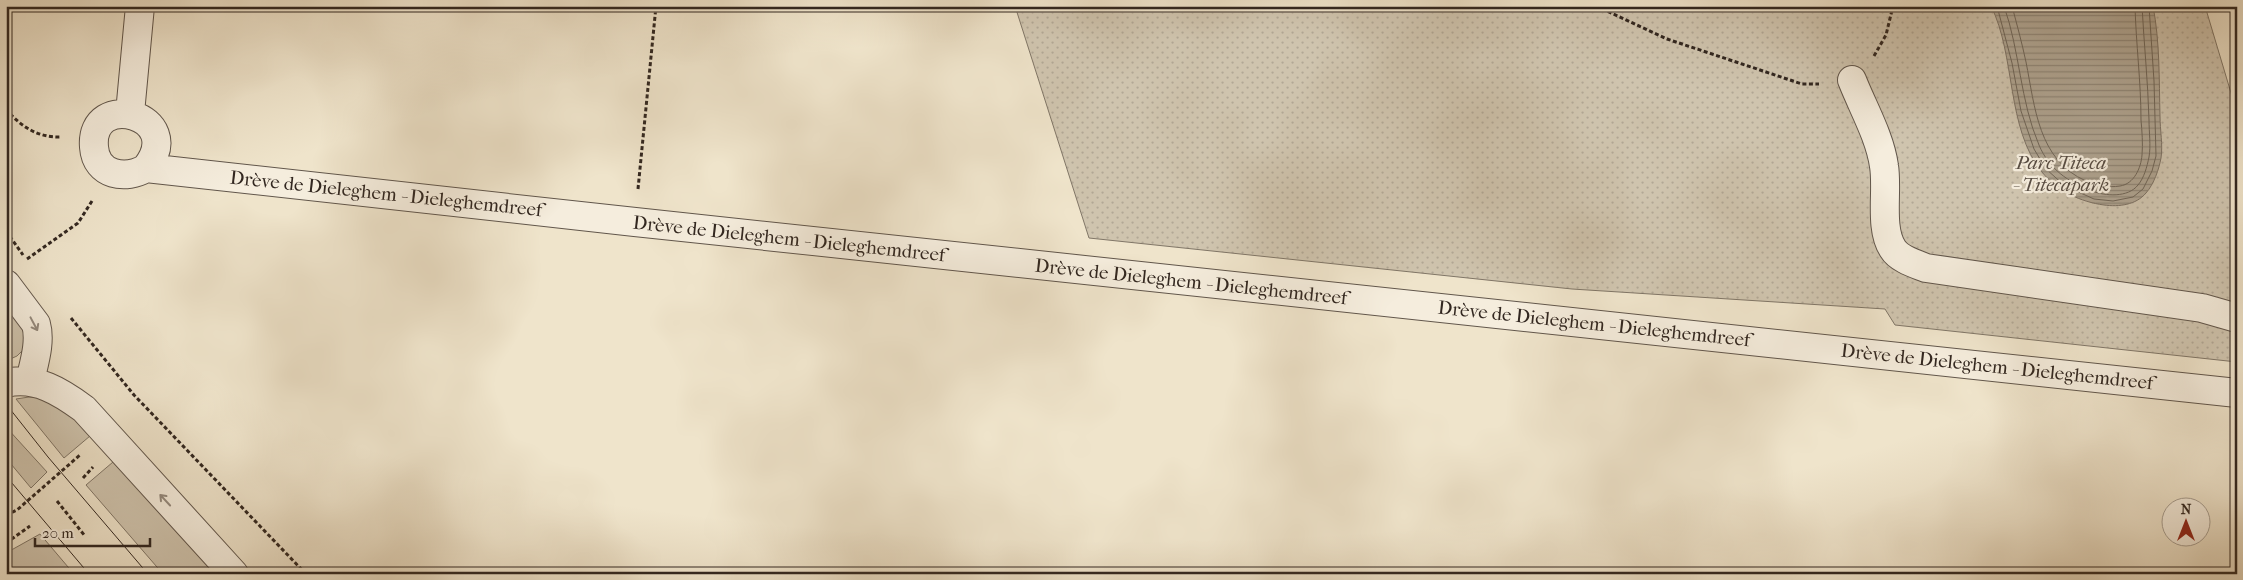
<svg xmlns="http://www.w3.org/2000/svg" width="2243" height="580" viewBox="0 0 2243 580" font-family="'IM FELL French Canon',serif">
  <style>
    .green { fill: #cfc4ae; stroke: #807667 }
    .garden { fill: url(#garden-dots); stroke: #807667 }
    .water { fill: url(#water-rules); stroke: #7d7264 }
    .lines { fill: none; stroke-linecap: round; stroke-linejoin: round }
    .shore { stroke: #706658; stroke-width: 1 }
    .minor-casing { stroke: #61564b; stroke-width: 30 }
    .path { stroke: #322720; stroke-width: 3; stroke-dasharray: 4 2.5; stroke-linecap: butt }
    .minor { stroke: #f5eddd; stroke-width: 28 }
    .tram { stroke: #322720; stroke-width: 1 }
    .oneway { stroke: #948a7e }
    .labels { text-anchor: middle; dominant-baseline: central; stroke-width: 4.5; stroke-linejoin: round; paint-order: stroke }
    .park-label { font-size: 19px; font-style: italic; fill: #594e44; stroke: #f5eddd }
    .street-label { font-size: 19px; fill: #322720; stroke: #f5eddd }
  </style>
  <defs>
    <pattern id="garden-dots" width="8" height="8" patternUnits="userSpaceOnUse" patternTransform="scale(1.25)"><rect width="8" height="8" fill="#cfc4ae"/><path d="M2 2h.1M6 6h.1" fill="none" stroke="#b2a895" stroke-width="1.8" stroke-linecap="round"/></pattern>
    <pattern id="water-rules" width="6" height="5" patternUnits="userSpaceOnUse" patternTransform="scale(1.25)"><rect width="6" height="5" fill="#afa491"/><path d="M0 2.5h6" fill="none" stroke="#8f8676"/></pattern>
  </defs>
  <rect width="100%" height="100%" fill="#efe4cb"/>
  <filter id="stains"><feTurbulence type="fractalNoise" baseFrequency=".004" numOctaves="4"/><feColorMatrix values="0 0 0 0 .2 0 0 0 0 .09 0 0 0 0 .02 0 0 0 .5 -.17"/></filter>
  <radialGradient id="worn" r=".72"><stop offset=".6" stop-color="#630" stop-opacity="0"/><stop offset="1" stop-color="#630" stop-opacity=".3"/></radialGradient>
  <path class="green" d="M6,301l18,24v24l-7,7 -9,4 -2,-2z
    M29,397c26,0 45,21 61,39l-26,22 -48,-59z
    M6,427l41,45 -16,16 -25,-30z
    M113,462l105,112h-55l-77,-89z
    M40,534l34,40h-68v-21z"/>
  <path class="garden" d="M1015,6h1190l32,107v249l-342,-37 -10,-16 -313,-20 -483,-51z"/>
  <path class="water" d="M1991,6h162c7,36 6,74 7,110 0,14 3,29 1,42 -2,11 -7,26 -15,35 -10,12 -27,14 -42,12 -23,-3 -47,-14 -62,-33 -36,-44 -26,-116 -51,-166z"/>
  <g class="lines">
    <path class="shore" d="M1997,6l15,57 9,48 13,38 12,20 19,17 29,13 19,2 20,-4 10,-8 9,-18 4,-15 -2,-75 -5,-75
      M2004,6c16,45 16,95 35,139 10,24 29,37 53,46 13,5 36,7 46,-6 6,-7 9,-18 11,-28 2,-11 0,-25 0,-37 -1,-38 -5,-76 -7,-114
      M2012,6c5,19 10,37 14,56 9,45 12,98 60,119 11,4 22,7 34,5 14,-2 21,-18 22,-31 1,-11 0,-24 -1,-35 0,-38 -5,-76 -6,-114"/>
    <defs>
      <path id="minor" d="M1852,80c11,28 28,57 32,86 4,24 -5,63 9,83 6,10 23,15 33,19l276,40 35,10
        M130,113l10,-107
        M146,168c42,-53 -57,-79 -52,-21 2,29 32,33 52,21l489,54 1602,171
        M6,284l30,40c5,18 -2,39 -6,57
        M6,383c30,-7 55,9 78,26l150,165"/>
    </defs>
    <use href="#minor" class="minor-casing"/>
    <path class="path" d="M1596,6l71,33 135,45h17
      M2232,6l5,15
      M1874,56l12,-21 7,-29
      M6,109c14,17 32,29 55,28
      M638,189l18,-183
      M6,231l17,24
      M27,259l51,-36 14,-22
      M71,318l63,77 172,179
      M83,478l10,-11
      M57,501l28,35
      M6,515l11,-5 63,-55
      M6,543l24,-17"/>
    <use href="#minor" class="minor"/>
    <path class="tram" d="M6,404l42,53 100,117
      M6,476l83,98"/>
  </g>
  <defs><path id="oneway-shaft" d="M-6 0H5M1.5-3L5.5 0L1.5 3" fill="none" stroke-width="1.6" stroke-linecap="round" stroke-linejoin="round" transform="scale(1.25)"/></defs>
  <g class="oneway">
    <use href="#oneway-shaft" transform="translate(34 324) rotate(62)"/>
    <use href="#oneway-shaft" transform="translate(165 500) rotate(-133)"/>
  </g>
  <g class="labels">
    <g class="park-label">
      <text x="2061" y="163">Parc Titeca<tspan x="2061" dy="22">- Titecapark</tspan></text>
    </g>
    <g class="street-label">
      <text transform="translate(386 194) rotate(6)">Drève de Dieleghem - Dieleghemdreef</text>
      <text transform="translate(789 239) rotate(6)">Drève de Dieleghem - Dieleghemdreef</text>
      <text transform="translate(1191 282) rotate(6)">Drève de Dieleghem - Dieleghemdreef</text>
      <text transform="translate(1594 324) rotate(6)">Drève de Dieleghem - Dieleghemdreef</text>
      <text transform="translate(1997 367) rotate(6)">Drève de Dieleghem - Dieleghemdreef</text>
    </g>
  </g>
  <rect width="2243" height="580" fill="none" stroke="#efe4cb" stroke-width="25"/>
  <rect x="8" y="8" width="2228" height="565" fill="none" stroke="#322720" stroke-width="2.5"/>
  <rect x="12" y="12" width="2218" height="555" fill="none" stroke="#322720"/>
  <g transform="translate(2186 522)"><circle r="24" fill="#f5eddd" stroke="#a79e91"/>
  <path d="M0-4L9 19L0 12L-9 19Z" fill="#8f2418"/>
  <text y="-8" font-size="14" font-weight="bold" text-anchor="middle" fill="#322720">N</text>
  </g>
  <path d="M35 538v8h115v-8" fill="none" stroke="#322720" stroke-width="2.5"/>
  <text x="42" y="538" font-size="15" fill="#322720" stroke="#f5eddd" stroke-width="4" paint-order="stroke">20 m</text>
  <rect width="100%" height="100%" filter="url(#stains)"/>
  <rect width="100%" height="100%" fill="url(#worn)"/>
</svg>
